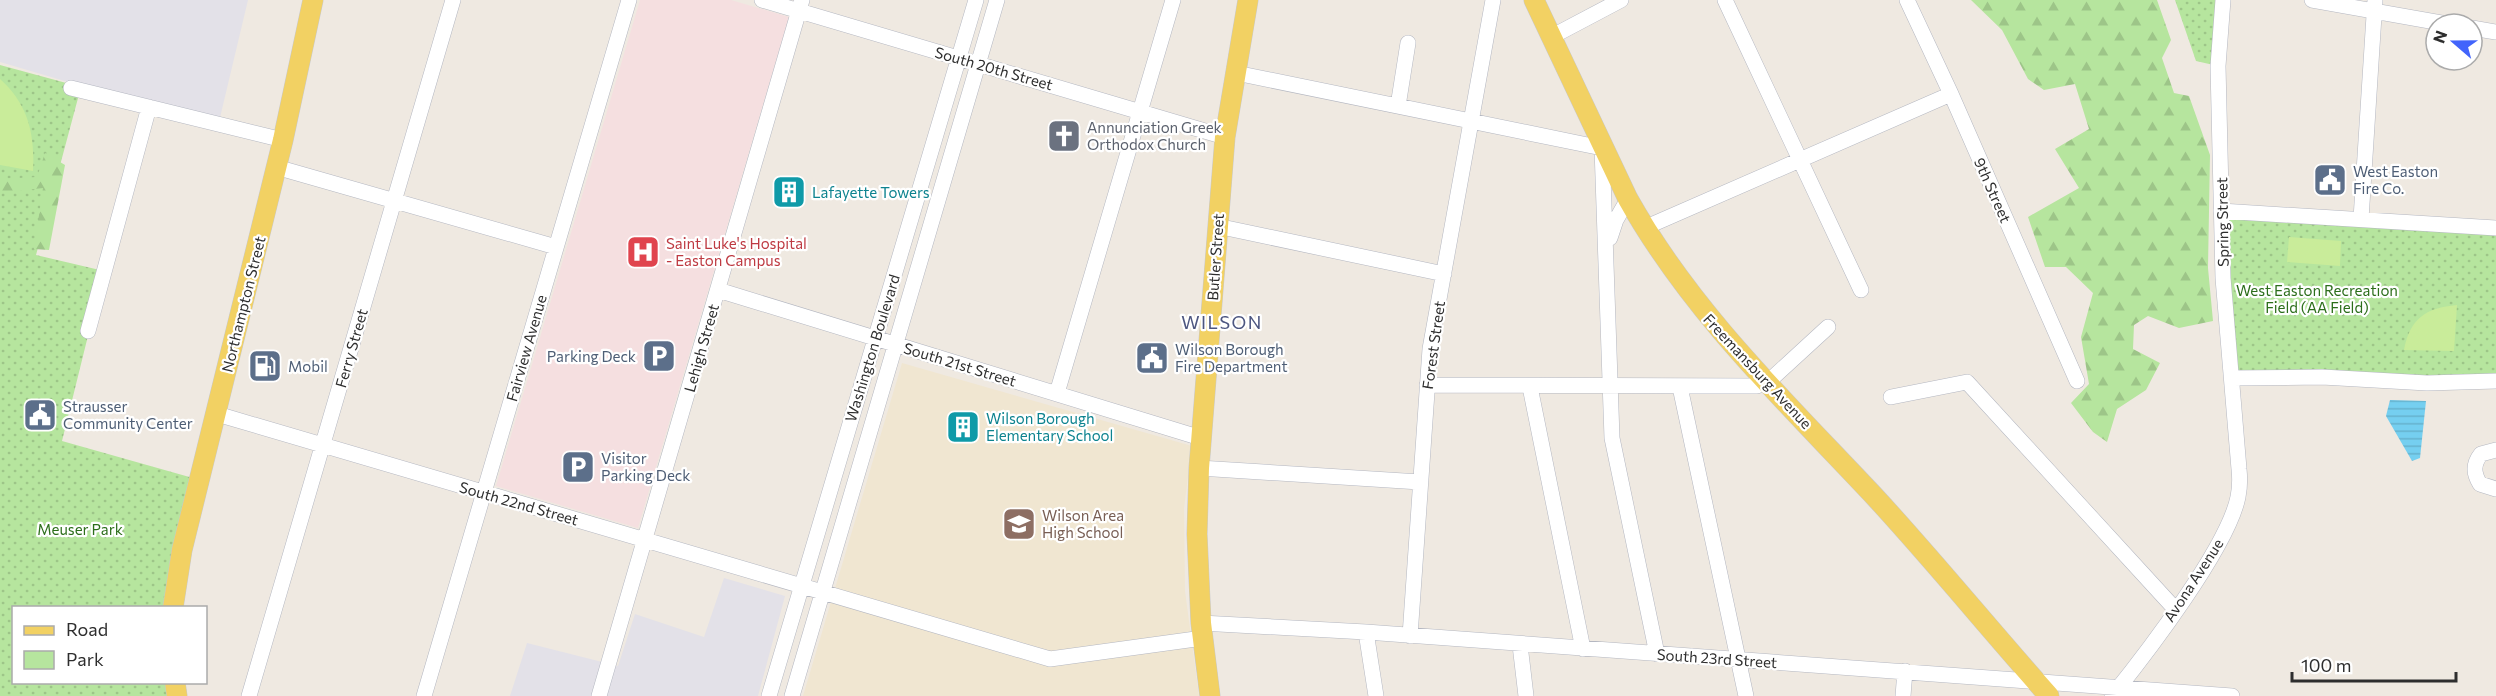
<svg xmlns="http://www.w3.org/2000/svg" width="2496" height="696" viewBox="0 0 2496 696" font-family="Commissioner,sans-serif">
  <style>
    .industrial { fill: #e3e1e8 }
    .education { fill: #f0e6d1 }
    .medical { fill: #f5dfe0 }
    .green { fill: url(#green-dots) }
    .forest { fill: url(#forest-firs) }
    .pitch { fill: #c9ec9a }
    .water { fill: url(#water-rules) }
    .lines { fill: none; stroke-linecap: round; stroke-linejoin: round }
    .minor-casing { stroke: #b4b7c1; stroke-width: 16 }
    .major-casing { stroke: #c9c9c9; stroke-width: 21 }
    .minor { stroke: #fff; stroke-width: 15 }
    .major { stroke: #f2d163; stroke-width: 20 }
    .labels { text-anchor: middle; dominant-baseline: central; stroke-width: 4.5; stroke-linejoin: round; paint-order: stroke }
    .street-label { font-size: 15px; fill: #2e2e2e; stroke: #fff }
    .worship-label { font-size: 15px; fill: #5b616d; stroke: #fff; text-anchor: start }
    .service-label { font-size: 15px; fill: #4e5e75; stroke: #fff; text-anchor: start }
    .culture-label { font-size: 15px; fill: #0d838f; stroke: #fff; text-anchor: start }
    .health-label { font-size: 15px; fill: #be3a42; stroke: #fff; text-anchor: start }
    .park-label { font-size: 15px; fill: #2c6e1b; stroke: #fff }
    .education-label { font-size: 15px; fill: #785e54; stroke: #fff; text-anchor: start }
    .quarter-label { font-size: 18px; letter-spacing: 1.5px; fill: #4d5680; stroke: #fff }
  </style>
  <defs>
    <pattern id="green-dots" width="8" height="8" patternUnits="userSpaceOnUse" patternTransform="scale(1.5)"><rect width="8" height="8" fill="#b6e59e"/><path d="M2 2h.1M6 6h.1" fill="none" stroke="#9dc588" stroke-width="1.8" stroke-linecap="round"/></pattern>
    <pattern id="forest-firs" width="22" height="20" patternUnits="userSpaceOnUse" patternTransform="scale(1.5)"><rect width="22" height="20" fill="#b6e59e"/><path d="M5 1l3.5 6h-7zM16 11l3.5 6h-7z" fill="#9dc588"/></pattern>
    <pattern id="water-rules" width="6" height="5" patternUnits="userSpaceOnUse" patternTransform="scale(1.5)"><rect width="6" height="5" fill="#75cff0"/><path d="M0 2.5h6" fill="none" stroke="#66b2ce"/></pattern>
  </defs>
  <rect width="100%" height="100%" fill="#efe9e1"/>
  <path class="industrial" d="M0,0h248l-30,126 -218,-64z
    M724,578l61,18 -27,100h-248l17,-53 91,23 17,-52 69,23z"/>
  <path class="education" d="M902,363l290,83 -8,62 1,83 14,105h-396z"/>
  <path class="medical" d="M640,0h91l58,17 -151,511 -142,-42z"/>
  <path class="green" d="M2175,0h49l-6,66 -22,-5z
    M0,65l81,22 -45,168 68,16 -42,170 138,39 -27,127 -159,1v74l161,1 2,13h-177z
    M2221,211l275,17v154l-264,-4z"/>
  <path class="forest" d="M1971,0h186l14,40 -9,18 12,35 15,3 21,59 -2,113 5,53 -34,7 -31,-12 -14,9 -1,24 27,14 -14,27 -29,19 -10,33 -14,-10 -22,-29 18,-19 -8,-47 12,-44 -27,-26h-21l-17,-50 51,-29 -24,-39 34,-20 -14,-45 -31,6 -16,-11 -26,-49z
    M45,153l20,12 -16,85 -15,-1 9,-61 -43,5v-14l37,-2z"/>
  <path class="pitch" d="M0,79c28,25 35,55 33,92l-33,-6z
    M2289,237l52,4 -1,25 -53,-4z
    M2457,305l-3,46 -50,-1c6,-32 22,-42 53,-45z"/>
  <path class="water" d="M2390,400l36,1 -6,57 -8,3 -26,-45z"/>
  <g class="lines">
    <defs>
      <path id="minor" d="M762,0l463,137
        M1725,0l136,290
        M1907,0l44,94 126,287
        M2312,0l135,24
        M2472,28l24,4
        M1551,37l70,-37
        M1236,73l366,75 10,290 45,216
        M71,88l212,52
        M1398,106l10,-63
        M276,167l280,80
        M2221,211l275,17
        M2361,219l14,-219
        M1217,226l227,48
        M1644,228l307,-134
        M1610,238l6,-18 12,-21
        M718,290l483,148
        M88,331l61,-224
        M2232,378l90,-1 105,6 69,-2
        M1427,385l330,1 11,-4 60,-55
        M1530,387l53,262
        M1680,387l66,309
        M1057,393l116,-393
        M1891,397l76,-15 208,227
        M217,414l833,245 153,-21
        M2496,450l-15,4c-8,10 -8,19 -1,30l16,5
        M1199,468l221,14
        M1201,623l165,9 866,64
        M1366,632l10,64
        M1410,636l20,-287 63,-349
        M1520,645l6,51
        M249,696l204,-696
        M424,696l205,-696
        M599,696l203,-696
        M769,696l207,-696
        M792,696l205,-696
        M1903,696l2,-25
        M2112,696c34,-42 116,-149 126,-199 2,-10 2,-19 1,-28l-16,-191 -5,-212 5,-66"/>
      <path id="major" d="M1534,0l94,199c64,114 159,204 247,298 60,65 115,133 174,199
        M173,608l9,-58 101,-410 30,-140
        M175,682l2,14
        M1210,696l-9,-73 -4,-89 2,-66 26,-331 23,-137"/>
    </defs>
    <use href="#minor" class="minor-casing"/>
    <use href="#major" class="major-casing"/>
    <use href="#minor" class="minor"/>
    <use href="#major" class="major"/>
  </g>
  <defs>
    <symbol id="church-square" viewBox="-11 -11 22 22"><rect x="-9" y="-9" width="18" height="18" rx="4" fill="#6b7280" stroke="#fff"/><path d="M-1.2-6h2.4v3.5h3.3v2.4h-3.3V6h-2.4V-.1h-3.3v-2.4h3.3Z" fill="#fff"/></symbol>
    <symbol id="civic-square" viewBox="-11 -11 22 22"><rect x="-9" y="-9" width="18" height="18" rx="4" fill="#5c6f8a" stroke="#fff"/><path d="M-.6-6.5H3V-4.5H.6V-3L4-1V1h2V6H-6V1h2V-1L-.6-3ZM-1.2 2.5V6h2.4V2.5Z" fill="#fff"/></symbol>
    <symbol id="building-square" viewBox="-11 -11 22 22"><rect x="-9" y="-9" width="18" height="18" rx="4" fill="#0f9aa8" stroke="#fff"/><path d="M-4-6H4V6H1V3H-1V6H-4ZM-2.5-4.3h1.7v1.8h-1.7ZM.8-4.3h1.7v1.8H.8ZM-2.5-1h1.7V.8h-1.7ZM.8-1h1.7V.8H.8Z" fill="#fff"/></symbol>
    <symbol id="hospital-square" viewBox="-11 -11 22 22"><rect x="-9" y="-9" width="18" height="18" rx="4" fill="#e0444e" stroke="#fff"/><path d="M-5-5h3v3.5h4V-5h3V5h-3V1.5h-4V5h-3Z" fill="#fff"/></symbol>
    <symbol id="parking-square" viewBox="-11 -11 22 22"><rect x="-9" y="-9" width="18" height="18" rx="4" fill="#5c6f8a" stroke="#fff"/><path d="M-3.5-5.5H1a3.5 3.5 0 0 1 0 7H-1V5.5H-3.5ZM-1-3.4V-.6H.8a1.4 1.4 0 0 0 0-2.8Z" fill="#fff"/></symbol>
    <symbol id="fuel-square" viewBox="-11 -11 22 22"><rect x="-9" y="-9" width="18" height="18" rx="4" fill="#5c6f8a" stroke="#fff"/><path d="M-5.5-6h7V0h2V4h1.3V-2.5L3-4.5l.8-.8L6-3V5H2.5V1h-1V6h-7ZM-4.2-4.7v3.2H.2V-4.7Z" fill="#fff"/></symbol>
    <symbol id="school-square" viewBox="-11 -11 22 22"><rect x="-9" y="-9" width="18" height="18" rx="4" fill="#8d6e63" stroke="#fff"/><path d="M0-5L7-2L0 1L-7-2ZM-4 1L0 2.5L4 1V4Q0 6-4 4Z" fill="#fff"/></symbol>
  </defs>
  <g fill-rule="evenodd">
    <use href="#church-square" x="1045" y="117" width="38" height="38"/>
    <use href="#civic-square" x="2311" y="161" width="38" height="38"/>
    <use href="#building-square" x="770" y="173" width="38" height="38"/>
    <use href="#hospital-square" x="624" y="233" width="38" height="38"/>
    <use href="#parking-square" x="640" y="337" width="38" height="38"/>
    <use href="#civic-square" x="1133" y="339" width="38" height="38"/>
    <use href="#fuel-square" x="246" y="347" width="38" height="38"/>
    <use href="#civic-square" x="21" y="396" width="38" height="38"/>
    <use href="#building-square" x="944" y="408" width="38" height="38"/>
    <use href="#parking-square" x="559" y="448" width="38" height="38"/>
    <use href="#school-square" x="1000" y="505" width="38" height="38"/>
  </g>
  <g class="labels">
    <g class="street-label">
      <text transform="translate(994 68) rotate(16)">South 20th Street</text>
      <text transform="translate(1993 190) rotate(66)">9th Street</text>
      <text transform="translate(2222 222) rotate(-91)">Spring Street</text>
      <text transform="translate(1215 257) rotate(-86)">Butler Street</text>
      <text transform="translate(243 304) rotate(-76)">Northampton Street</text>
      <text transform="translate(1433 345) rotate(-82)">Forest Street</text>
      <text transform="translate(351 348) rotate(-74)">Ferry Street</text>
      <text transform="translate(526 348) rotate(-74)">Fairview Avenue</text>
      <text transform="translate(701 348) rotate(-74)">Lehigh Street</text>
      <text transform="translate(872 348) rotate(-73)">Washington Boulevard</text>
      <text transform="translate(960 364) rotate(17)">South 21st Street</text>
      <text transform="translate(1758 371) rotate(47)">Freemansburg Avenue</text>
      <text transform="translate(519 503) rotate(16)">South 22nd Street</text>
      <text transform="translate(2193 580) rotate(-57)">Avona Avenue</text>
      <text transform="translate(1717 658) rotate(4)">South 23rd Street</text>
    </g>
    <g class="worship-label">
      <text x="1087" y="127">Annunciation Greek<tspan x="1087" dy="17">Orthodox Church</tspan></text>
    </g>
    <g class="service-label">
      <text x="2353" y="171">West Easton<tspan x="2353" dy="17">Fire Co.</tspan></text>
      <text x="1175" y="349">Wilson Borough<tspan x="1175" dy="17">Fire Department</tspan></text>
      <text x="636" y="356" text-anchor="end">Parking Deck</text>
      <text x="288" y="366">Mobil</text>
      <text x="63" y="406">Strausser<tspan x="63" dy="17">Community Center</tspan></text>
      <text x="601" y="458">Visitor<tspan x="601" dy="17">Parking Deck</tspan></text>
    </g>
    <g class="culture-label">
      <text x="812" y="192">Lafayette Towers</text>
      <text x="986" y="418">Wilson Borough<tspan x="986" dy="17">Elementary School</tspan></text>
    </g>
    <g class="health-label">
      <text x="666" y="243">Saint Luke's Hospital<tspan x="666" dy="17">- Easton Campus</tspan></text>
    </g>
    <g class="park-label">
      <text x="2317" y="290">West Easton Recreation<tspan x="2317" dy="17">Field (AA Field)</tspan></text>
      <text x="80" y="529">Meuser Park</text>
    </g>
    <g class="education-label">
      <text x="1042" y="515">Wilson Area<tspan x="1042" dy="17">High School</tspan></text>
    </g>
    <g class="quarter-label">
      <text x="1222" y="322">WILSON</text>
    </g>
  </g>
  <rect x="12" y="606" width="195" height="78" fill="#ffffff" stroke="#ababab" stroke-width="1.5"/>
  <rect x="24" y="626" width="30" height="9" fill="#f2d163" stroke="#ababab" stroke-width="1.5"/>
  <text x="66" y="636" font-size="18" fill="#2e2e2e">Road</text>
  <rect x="24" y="651" width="30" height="18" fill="#b6e59e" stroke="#ababab" stroke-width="1.5"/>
  <text x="66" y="666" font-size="18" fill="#2e2e2e">Park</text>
  <g transform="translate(2454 42) rotate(290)"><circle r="28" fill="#ffffff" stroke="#ababab" stroke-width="1.5"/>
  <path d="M0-4.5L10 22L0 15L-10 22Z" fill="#4264fb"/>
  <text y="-9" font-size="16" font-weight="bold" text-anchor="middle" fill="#2e2e2e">N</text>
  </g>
  <path d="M2292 672v9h164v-9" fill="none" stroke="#2e2e2e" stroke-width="3"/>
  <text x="2301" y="672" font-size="18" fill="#2e2e2e" stroke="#ffffff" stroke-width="4.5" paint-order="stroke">100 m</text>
</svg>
